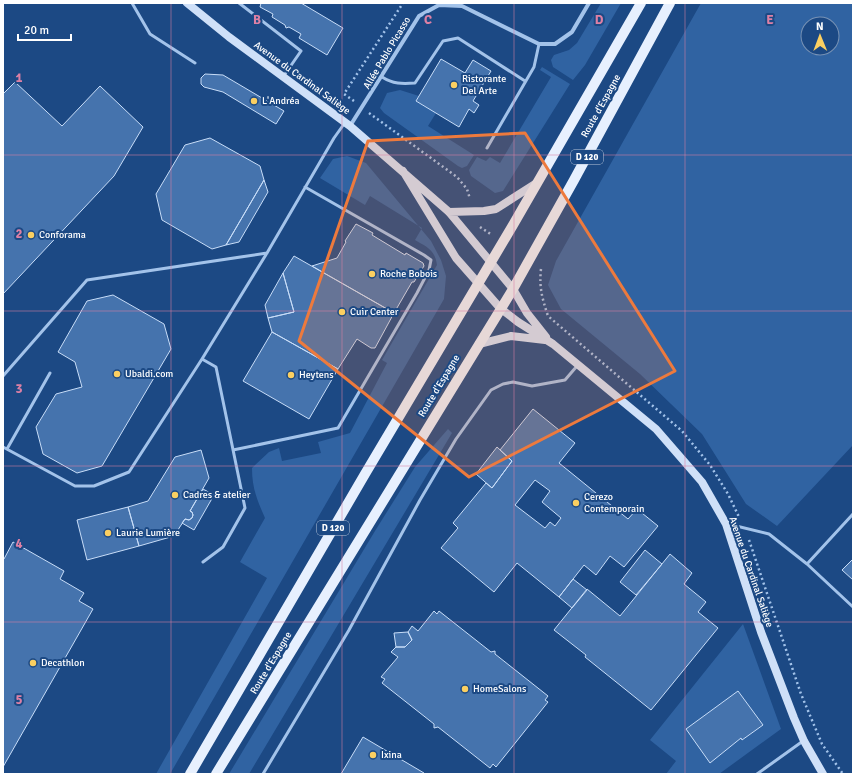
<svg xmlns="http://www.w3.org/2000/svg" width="856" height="777" viewBox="0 0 856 777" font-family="Signika,sans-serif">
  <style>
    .green { fill: #3063a2; fill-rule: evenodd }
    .building { fill: #4573ad; stroke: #c8ddf8; fill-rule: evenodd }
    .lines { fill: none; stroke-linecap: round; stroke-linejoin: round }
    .path { stroke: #a3c3ea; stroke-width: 2.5; stroke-dasharray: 2 3; stroke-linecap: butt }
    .lane { stroke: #a3c3ea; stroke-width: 3 }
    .street { stroke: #a3c3ea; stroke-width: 4 }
    .secondary { stroke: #cfe0f8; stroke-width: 8 }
    .primary { stroke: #e7f0fe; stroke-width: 10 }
    .marked { fill: #ed7a3d; fill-opacity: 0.2; stroke: #ed7a3d; stroke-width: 3; stroke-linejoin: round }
    .grid { fill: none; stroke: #dd80a5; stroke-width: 1; stroke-opacity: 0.55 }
    .poi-dot { fill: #fbcf61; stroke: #1c4984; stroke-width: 1.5 }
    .labels { text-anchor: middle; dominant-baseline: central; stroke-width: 4; stroke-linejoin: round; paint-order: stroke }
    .shield { fill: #1c4984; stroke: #bbc8da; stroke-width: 1 }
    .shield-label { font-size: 9px; font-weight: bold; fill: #fff }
    .street-label { font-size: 10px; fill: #fff; stroke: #1c4984 }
    .poi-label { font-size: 10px; fill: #fff; stroke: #1c4984; text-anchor: start }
    .grid-label { font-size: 13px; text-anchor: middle; font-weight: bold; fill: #dd80a5; stroke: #1c4984; stroke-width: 4; stroke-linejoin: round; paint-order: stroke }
  </style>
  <rect width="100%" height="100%" fill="#1c4984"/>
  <path class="green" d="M601,3h20l-36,62 -12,15 -20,-13 -2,-7 3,-5 15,-5 8,-7z
    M701,3h152v442l-76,81 -31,-22 -44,-70 -62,-60 -79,-65 -13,-24 8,-24zM808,24h24v24h-24z
    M542,67l28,17 -67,107 -8,2 -24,-17 -2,-6 8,-13 9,4 4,-4 10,6 51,-86 -11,-7z
    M400,90l19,6 -3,5 20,12 -8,13 46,29 -7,11 -5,2 -4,-2 -74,-53 -4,-5 7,-15z
    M347,156l19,7 65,78 10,19 5,16 -2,23 -274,475h-14l111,-196 -27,-16 25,-44c-8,-18 -13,-30 -13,-50l17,-16 10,-4 3,13 39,-8 -3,-11 32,-9 37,-70 -5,-3 55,-95c-2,-15 -10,-18 -22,-25l7,-12 -52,-32 -5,9 -45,-27 13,-19z
    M448,429l4,4 -203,341h-20l146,-243 40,-64z
    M743,624l38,105 -62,45h-53l10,-13 -26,-21z"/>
  <path class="building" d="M261,3h40l42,25 -16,27 -28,-17 2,-4 -12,-7 -3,1 -1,-3 -13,-8 1,-3 -13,-7z
    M441,59l24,14 8,-13 18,11 -18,30 6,4 -5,8 -5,-4 -10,18 -43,-26z
    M205,74l18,1 61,36 -8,13 -53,-32 -19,-5 -3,-3v-6z
    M15,82l47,44 38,-40 43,41 -29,49 -111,118v-200z
    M210,138l50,28 4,14 -38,65 -14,4 -50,-29 -6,-26 29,-49z
    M264,180l4,12 -29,50 -13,3z
    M356,224l17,9 -1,2 33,20 1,-2 17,10 1,3 -10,16h-2l-18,31 -82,-47 25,-8 9,-16 -1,-1z
    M294,256l100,57 -19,35h-4l-14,-9 -19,30 -66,-37 -4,-14 26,-6 -11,-39z
    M283,273l11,39 -26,6 -3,-13z
    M113,295l51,29 7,25 -69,117 -25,7 -34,-19 -7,-27 20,-33 26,-7 -7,-25 -17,-10 29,-51z
    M272,332l66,37 -29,50 -66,-38z
    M533,409l42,34 -16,20 69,56 9,-10 21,17 -34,41 -14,-11 -14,19 -12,-10 -25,32 -42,-34 -23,29 -53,-44 17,-20 -5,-5 33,-40 6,5 20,-27 -12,-11zM535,480l15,11 -8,11 19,16 -6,8 -5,-4 -5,6 -30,-23z
    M497,447l15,14 -20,27 -16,-14z
    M201,450l8,28 -19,33 2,1 1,3 -1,3 -3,2 -4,-1 -11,17 -35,10 -11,-39 20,-6 27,-44z
    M203,489l11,6 -20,35 -12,-7 3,-4 4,1 3,-2 1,-3 -1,-3 -2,-1z
    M128,507l11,39 -52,14 -10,-40z
    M13,542l51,29 -4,8 24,14 -5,8 14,8 -90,158v-209l1,1z
    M645,550l17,14 -26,31 -16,-13z
    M670,554l22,19 -8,11 22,18 -8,10 20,16 -67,82 -66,-53 1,-2 -32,-25 33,-41 33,27z
    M853,559v21l-11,-10z
    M573,579l14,11 -15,18 -13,-11z
    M434,611l3,3 2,-3 52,41 4,-1v3l53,42 -3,4 3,2 -52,65 -3,-3 -3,4 -52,-41 -4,1v-4l-52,-41 3,-4 -4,-2 17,-20 -7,-5 5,-5h9l7,-7 -4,-8 4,-6 6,5z
    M408,632l4,8 -7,7h-9l-2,-14z
    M738,691l25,34 -21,15 -1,-2 -31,25 -24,-34z
    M363,737l61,36 -1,1h-82z"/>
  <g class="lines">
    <path class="path" d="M354,101l-10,-7 59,-91
      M369,113l88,64 10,12 3,10
      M480,227l12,8
      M541,269c-2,18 1,29 7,47l134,115 28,34 18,29 11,23
      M749,540l52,154 21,50 21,30"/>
    <path class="lane" d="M132,3l18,31 45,29
      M239,3l62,48 -18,26
      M382,77c11,7 20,7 33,6l28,-42 15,-3 67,43
      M487,148l47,-81 5,-23
      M202,359l14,8 29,141 -22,39 -20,15
      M3,376l84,-96 180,-27
      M3,447l72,39h19l35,-14 73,-113 65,-106 67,-115 10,-14
      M7,449l43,-76
      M233,450l105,-22 79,-135 12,-23 2,-10 -7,-5 -119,-68
      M728,524l41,10 38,30 46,43
      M807,564l46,-50
      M263,774l86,-144 71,-130 36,-61 35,-49 12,-6 10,-2 19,4 33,-6 12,-14
      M757,774l46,-33"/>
    <path class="street" d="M350,126l69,-110 20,-11 23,1 77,38h16l17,-12 17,-29"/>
    <path class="secondary" d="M187,3l42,34 121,89 99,86 64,77 14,24 19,24
      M403,171l53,87 44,50 18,14 35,22 103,85 46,53 24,42 35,108 33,86 10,23 19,33
      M449,212l35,-1 12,-2 42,-27
      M479,344l32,-8 34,4"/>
    <path class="primary" d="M190,774l175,-300 148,-249 128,-222
      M216,774l297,-485 61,-109 96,-177"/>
  </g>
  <path class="marked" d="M525,133l150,238 -206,106 -170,-136 69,-200z"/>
  <path class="grid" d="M171,3v771M342,3v771M514,3v771M685,3v771M3,155h850M3,311h850M3,466h850M3,622h850"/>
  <g class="poi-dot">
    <circle cx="454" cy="85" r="4"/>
    <circle cx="254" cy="101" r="4"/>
    <circle cx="31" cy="235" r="4"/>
    <circle cx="372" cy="274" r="4"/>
    <circle cx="342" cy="312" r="4"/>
    <circle cx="117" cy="374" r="4"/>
    <circle cx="291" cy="375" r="4"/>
    <circle cx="175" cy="495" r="4"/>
    <circle cx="576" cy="503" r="4"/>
    <circle cx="108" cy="533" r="4"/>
    <circle cx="33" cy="663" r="4"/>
    <circle cx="465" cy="689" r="4"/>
    <circle cx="373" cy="755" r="4"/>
  </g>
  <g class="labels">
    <g class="shield">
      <rect x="571" y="150" width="32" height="14" rx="3"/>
      <rect x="317" y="521" width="32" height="14" rx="3"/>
    </g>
    <g class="shield-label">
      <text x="587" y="157">D 120</text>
      <text x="333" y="528">D 120</text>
    </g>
    <g class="street-label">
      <text transform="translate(387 53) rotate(-59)">Allée Pablo Picasso</text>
      <text transform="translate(302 78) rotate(36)">Avenue du Cardinal Saliège</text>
      <text transform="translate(601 106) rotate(-61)">Route d'Espagne</text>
      <text transform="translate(439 386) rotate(-59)">Route d'Espagne</text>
      <text transform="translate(751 572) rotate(71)">Avenue du Cardinal Saliège</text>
      <text transform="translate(271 663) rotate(-59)">Route d'Espagne</text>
    </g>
    <g class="poi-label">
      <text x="462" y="79">Ristorante<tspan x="462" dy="12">Del Arte</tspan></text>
      <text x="262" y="101">L'Andréa</text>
      <text x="39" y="235">Conforama</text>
      <text x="380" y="274">Roche Bobois</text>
      <text x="350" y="312">Cuir Center</text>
      <text x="125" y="374">Ubaldi.com</text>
      <text x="299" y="375">Heytens</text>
      <text x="183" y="495">Cadres &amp; atelier</text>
      <text x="584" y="497">Cerezo<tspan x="584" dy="12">Contemporain</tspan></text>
      <text x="116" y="533">Laurie Lumière</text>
      <text x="41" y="663">Decathlon</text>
      <text x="473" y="689">HomeSalons</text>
      <text x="381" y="755">Ixina</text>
    </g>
  </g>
  <g class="grid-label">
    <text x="257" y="24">B</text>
    <text x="428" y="24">C</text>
    <text x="599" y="24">D</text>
    <text x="770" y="24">E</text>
    <text x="19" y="82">1</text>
    <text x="19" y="238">2</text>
    <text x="19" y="393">3</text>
    <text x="19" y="548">4</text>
    <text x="19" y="704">5</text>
  </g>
  <rect width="856" height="777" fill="none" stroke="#ffffff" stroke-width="8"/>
  <g transform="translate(820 36) rotate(359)"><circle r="19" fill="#1c4984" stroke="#7792b5"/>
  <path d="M0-3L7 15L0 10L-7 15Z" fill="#fbcf61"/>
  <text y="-6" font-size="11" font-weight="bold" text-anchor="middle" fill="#ffffff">N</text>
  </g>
  <path d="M18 34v6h53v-6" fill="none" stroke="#ffffff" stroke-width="2"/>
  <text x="24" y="34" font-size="12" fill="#ffffff" stroke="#1c4984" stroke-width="3" paint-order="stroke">20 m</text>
</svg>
